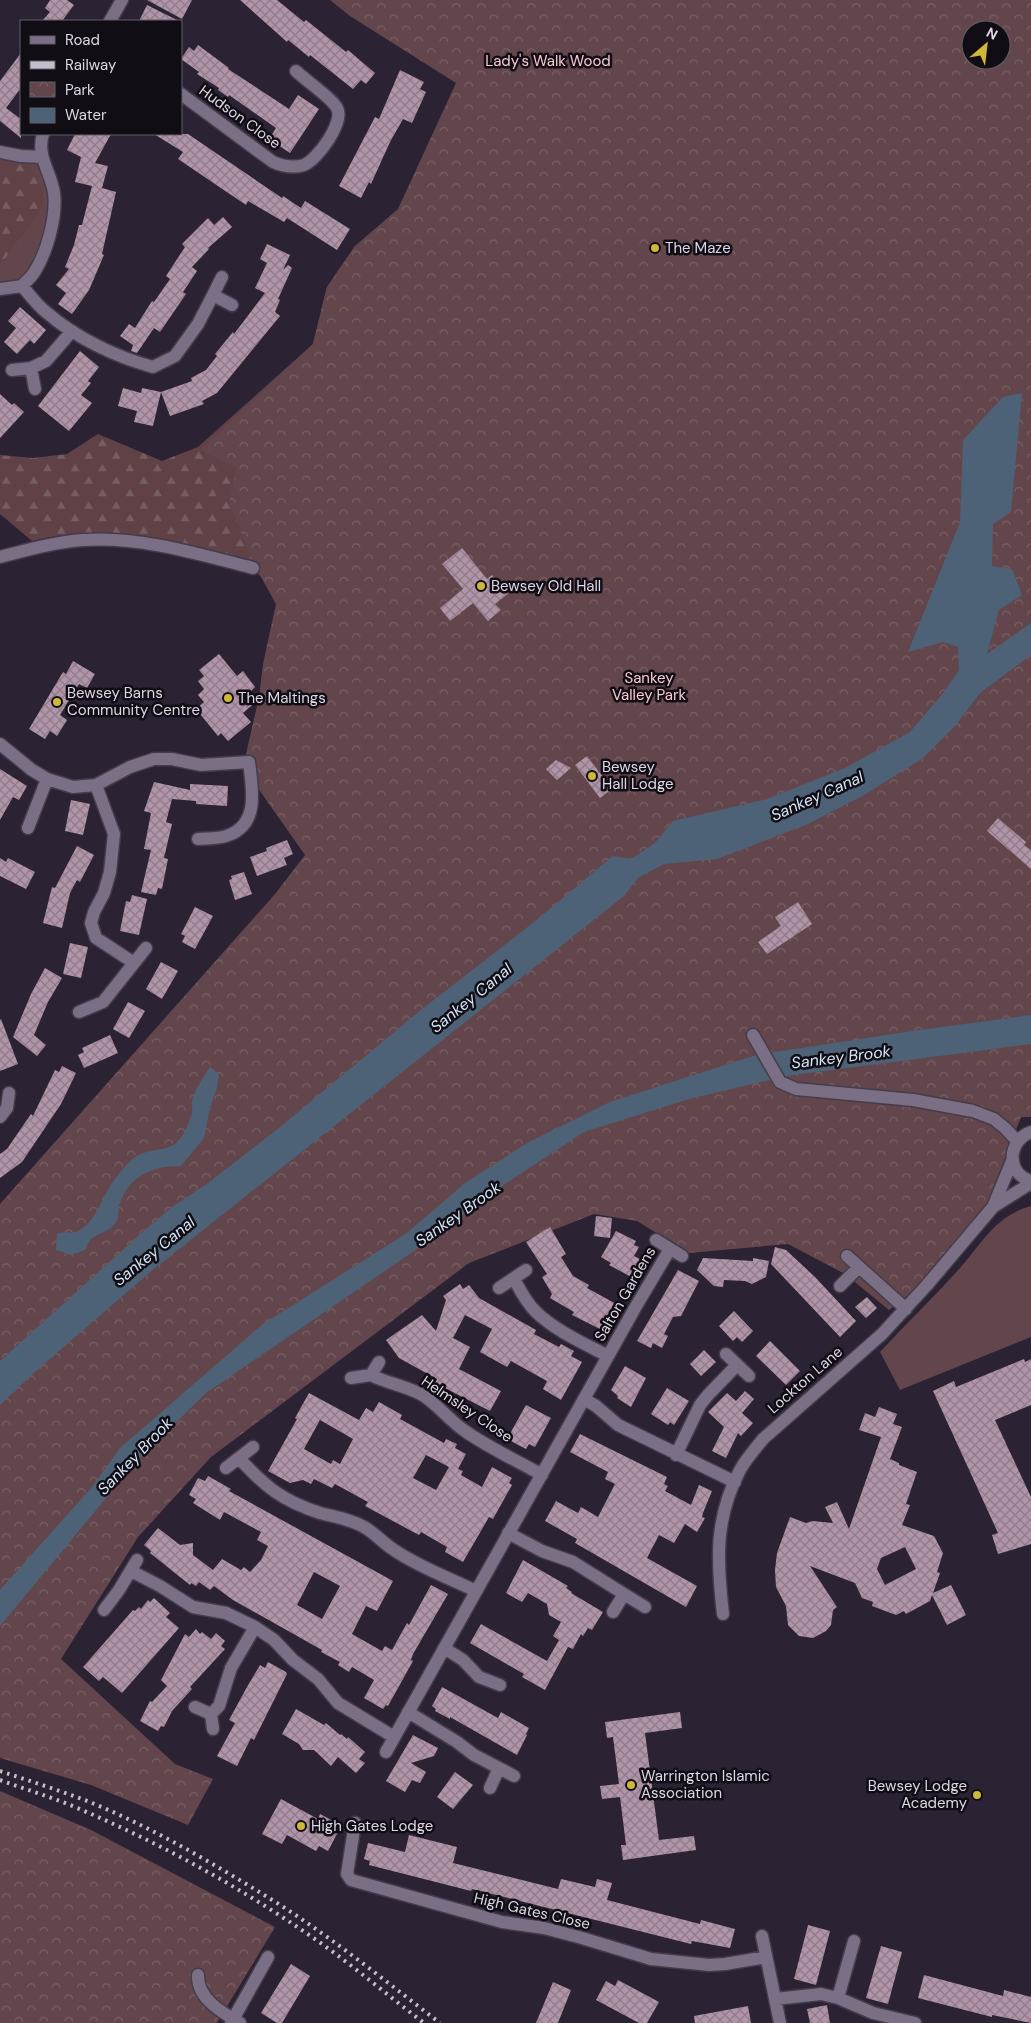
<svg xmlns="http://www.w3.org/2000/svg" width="1031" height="2023" viewBox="0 0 1031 2023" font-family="'DM Sans',sans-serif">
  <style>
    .green { fill: #63464b }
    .forest { fill: url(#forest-firs) }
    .park { fill: url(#park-crowns); fill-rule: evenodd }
    .water { fill: #4d6277 }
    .building { fill: url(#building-cross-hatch); fill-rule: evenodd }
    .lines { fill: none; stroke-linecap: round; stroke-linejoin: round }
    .street-casing { stroke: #443c4b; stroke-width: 15 }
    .street { stroke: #7a6f84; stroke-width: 12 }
    .rail { stroke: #c5bfcc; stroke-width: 4; stroke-dasharray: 2.5 5; stroke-linecap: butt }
    .poi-dot { fill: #cfb837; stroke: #110d15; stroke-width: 2 }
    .labels { text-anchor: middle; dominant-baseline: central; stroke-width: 5; stroke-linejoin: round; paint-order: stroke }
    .park-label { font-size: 15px; fill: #fbc9d0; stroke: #110d15 }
    .street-label { font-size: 15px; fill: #ded8e4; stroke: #110d15 }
    .poi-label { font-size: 15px; fill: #ded8e4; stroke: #110d15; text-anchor: start }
    .water-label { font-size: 16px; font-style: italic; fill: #d5e6f6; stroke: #110d15 }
  </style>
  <defs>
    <pattern id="forest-firs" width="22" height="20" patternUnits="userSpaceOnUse" patternTransform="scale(1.25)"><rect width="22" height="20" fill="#604246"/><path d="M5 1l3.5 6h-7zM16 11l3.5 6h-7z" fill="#765d61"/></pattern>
    <pattern id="park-crowns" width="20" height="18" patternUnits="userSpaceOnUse" patternTransform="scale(1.25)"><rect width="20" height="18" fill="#63464b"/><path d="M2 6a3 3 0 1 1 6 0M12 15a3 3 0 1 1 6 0" fill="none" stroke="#796065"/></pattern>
    <pattern id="building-cross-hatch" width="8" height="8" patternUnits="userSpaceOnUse" patternTransform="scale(1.25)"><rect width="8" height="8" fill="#b094a7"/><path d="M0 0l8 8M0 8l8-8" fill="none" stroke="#8f7b89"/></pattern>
  </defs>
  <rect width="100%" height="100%" fill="#2b2234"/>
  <path class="green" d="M21,156l20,1 13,60 -32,69 -22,2v-79l12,-14z
    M1031,1206v131l-131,53 -20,-38c26,-28 54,-55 80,-84 23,-26 35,-52 71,-62z"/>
  <path class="forest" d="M0,158l29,7c6,11 15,22 15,35 -1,14 -35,52 -44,65z
    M355,246l-102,316c-73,-20 -145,-41 -221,-21l-32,-27v-59l33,3 34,-4 31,-20 64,27 36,-14 115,-103 14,-57z"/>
  <path class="park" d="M330,0h701v1117h-10l-33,85 -47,60 -27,29 -25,19 -44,-36 -57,-30 -99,9 -52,-32 -43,-7 -125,49 -258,194 -73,80 -77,122 114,105 38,15 -25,46 -97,-40 -91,-27v-554l275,-310 30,-39 -62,-88 16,-70 4,-33 13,-60 -15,-27 -8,-9v-6l-24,-60 8,-34 -36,-18 112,-106 14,-57 28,-41 43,-37 58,-126 -106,-67zM971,30h30v30h-30z
    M0,1791l91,39 184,97 -58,96h-217z"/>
  <path class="water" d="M1022,393l-11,119 -18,12 -1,42 20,3 10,26 -23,15 -12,44 44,-31v32l-51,38 -25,33 -32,32 -57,36 -58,30 -91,35 -53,5 -26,14 -14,18 -475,377 -112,97 -37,35v-44l137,-124 35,-30 36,-24 72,-56 142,-118 112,-87 79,-66 18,3 24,-16 18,-22 94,-22 78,-31 65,-36 34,-40 15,-22 -1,-23 -15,-5 -35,10 52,-130 3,-82 40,-43z
    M1031,1015v29l-245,32 -97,23 -105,33 -85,56 -85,63 -208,142 -70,69 -136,164v-36l92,-103 28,-39 143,-124 144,-91 58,-50 62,-40 83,-41 146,-47 150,-23z
    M210,1067l9,7 -2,14 -7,20 -6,30 -23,28c-27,-1 -52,10 -61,37 -3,6 0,13 -4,19 -5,10 -22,11 -28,21 -1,2 -1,5 -3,7l-14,5 -15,-5 1,-16c7,-3 13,0 19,-2 18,-8 23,-27 32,-42 7,-12 15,-23 26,-32 14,-11 35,-5 45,-18 6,-7 11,-19 13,-28 1,-5 -1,-10 1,-15 4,-11 11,-21 17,-30z"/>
  <path class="building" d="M50,0h17l7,5 -12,16h-20l8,-9 -5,-4z
    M147,0h45l-10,19z
    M240,0h37l27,22 2,-2 40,32 2,-2 27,23 -9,11 -5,-4 -8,9 -43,-34 -1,2 -21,-17 -1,2z
    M147,5l32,16h-40z
    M198,45l31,23 -1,1 61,40 9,-14 21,14 -29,44 -21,-14 7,-11 -47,-33 -1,2 -10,-7 1,-2 -22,-14 2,-2 -18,-13 8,-12 5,4z
    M21,53v35l-15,20 15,11v19l-21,-17v-40z
    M400,70l24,12 -4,7 6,3 -14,31 -9,-4 -13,23 -19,42 -2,-2 -8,16 -22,-12 36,-69 4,2z
    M75,134h36l-16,29 13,3 -6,22 14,4 -14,62 2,1 -15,35 -17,24 -14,-10 8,-11 -10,-8 13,-16 -4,-2 9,-22 5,-20h3l10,-39 -17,-4 6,-25 -14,-7z
    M154,134h34l94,64 1,-2 18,12 4,-7 45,28 -13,21 -50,-32 -3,4 -36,-21 -2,4 -68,-46 5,-7z
    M223,217l9,10 -24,21 1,1 -17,18 5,4 -14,21 3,2 -26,38 -6,-4 -17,25 -6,-2 2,-6 -13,-9 9,-12 6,4 17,-27 2,1 16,-23 -4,-3 19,-29 -3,-3 26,-26 6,7z
    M267,244l23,11 -7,15 5,-5 4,3 -14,31 2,1 -5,12 5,4 -63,77 -15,8 2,3 -34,12 -9,-24 31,-11 -1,-3 15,-8 11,-14 -2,-2 18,-22 1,2 31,-41 -10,-5 12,-25 -7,-4z
    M20,307l26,23 -12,14 -4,-4 -13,14 -13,-12 12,-14 -8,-7z
    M80,351l19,16 -11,14 3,2 -10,12 11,8 -23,28 -31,-25z
    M123,388l18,5 1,-5 19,4 -8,34 -19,-4 3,-11 -19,-5z
    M0,394l12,11 2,-2 10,9 -24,26z
    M462,548l25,31 5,-4 16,19 -13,10 6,6 -13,11 -15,-18 -23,18 -10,-13 23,-19 -21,-25z
    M219,654l18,22 6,-5 12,16 -5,5 7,9 -14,12 8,9 -23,19 -7,-8 -3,3 -22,-27 8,-7 -6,-7 6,-6 -6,-8 6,-5 -5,-6z
    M73,661l22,13 -8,14 -8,-4 -19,31 7,5 -10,16 -7,-5 -5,8 -16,-10 34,-57 3,2z
    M587,756l25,33 -12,9 -25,-33z
    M556,760l15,8 -14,12 -11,-11z
    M0,769l27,17 -8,14 -6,-3 -13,23z
    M154,782l36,8v-6l38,2 -1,20 -31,-2v-3l-24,-2 -6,23 6,2 -8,34 4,1 -6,30 -4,-1 -2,7 -15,-3 10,-42 -7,-1 7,-36 -7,-2z
    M71,800l19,4 -7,31 -18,-4z
    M998,818l28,24 -2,3 7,5v19l-44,-38z
    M287,840l6,14 -9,4 3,7 -30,11 -7,-19 17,-6 -1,-3z
    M77,846l17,9 -14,27 -3,-2 -7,13 -8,35 -19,-5 9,-36 3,1z
    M0,858l6,4 2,-4 27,14 -9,17 -26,-13z
    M244,872l8,22 -17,6 -6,-20 3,-1 -1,-3z
    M132,895l15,4 -8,36 -19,-4 6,-30 4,1z
    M798,902l14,22 -45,30 -9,-12 23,-16 -6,-9z
    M195,907l18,9 -18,33 -13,-7 3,-6 -4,-2z
    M70,943l18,4 -7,31 -18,-4z
    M161,962l17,9 -16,28 -16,-10z
    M45,968l17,10 -14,24 -14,33 12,10 -9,11 -24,-19 18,-43z
    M128,1002l17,9 -16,27 -16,-9z
    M1,1019l17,45 -18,7v-51z
    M110,1035l8,18 -34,15 -6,-13 6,-3 -2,-4z
    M62,1066l14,7 -15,31 -39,58 -22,16v-24l7,-5 24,-35 2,2 22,-46 4,2z
    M596,1216l16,2 -2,20 -16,-2z
    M550,1227l16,27 -5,3 12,19 16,9 -2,3 33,18 -14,26 -34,-17 2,-3 -24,-14 2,-4 -10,-17 5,-3 -21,-32z
    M616,1231l20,10 -2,4 5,2 -5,9 14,7 -7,14 -4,-2 -2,4 -26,-14 2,-2 -10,-6z
    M775,1247l11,3 29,27 41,44 -16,16 -69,-73z
    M703,1258l50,3v-3l16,3 -3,16 -14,7 -7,-3 -21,-1 -1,7 -9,-1 -17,-16z
    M678,1270l21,11 -18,35 -8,1 -9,17 4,2 -6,12 -9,-5 -2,5 -14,-7z
    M460,1284l3,5 6,-4 10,13 57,32 -2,4 25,13 2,-3 13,7 -3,5 11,6 -21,38 -18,-11 4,-8 -36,-20 -4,6 -27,-15 12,-23 -27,-14 -12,23 17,9 -11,22 42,22 -11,20 -55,-28 2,-4 -38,-21 -13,-18 36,-25 14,16 10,-31 -3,-4z
    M867,1297l10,11 -11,10 -11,-11z
    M734,1311l19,20 -11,11 -5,-5 -4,4 -14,-15z
    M770,1341l30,30 -14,14 -30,-29z
    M704,1350l12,12 -15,14 -11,-12z
    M1024,1359l1,3 6,-3v46l-36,15 36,77v47l-33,10 -6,-19 6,-2 -65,-142 21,-10 2,6z
    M625,1366l21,12 -15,29 -14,-9 1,-2 -7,-6z
    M667,1388l22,13 -15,24 -4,-3 -2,3 -17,-11z
    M745,1391l9,8 -12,14 11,10 -12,13 -3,-3 -12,25 -14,-7 12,-24 -16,-15 19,-19 9,8z
    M309,1393l50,27 7,-12 7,4 6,-10 23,13 -2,4 44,24 2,-4 11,5 -2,4 11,6 -8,15 5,2 -2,4 21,12 10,-20 20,11 -3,5 3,2 -19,34 -4,-2 -26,45 -18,-10 2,-5 -26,-15 -2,3 -54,-29 3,-4 -33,-18 -3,4 -18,-9 -3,5 -8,-4 -13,3 -22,-12 29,-52 -2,-1zM320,1420l33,19 -13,25 -7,-4 -2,4 -27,-15zM426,1455l23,12 -13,23 -23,-12z
    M526,1405l25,13 -16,29 -6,-3 -3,5 -19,-10z
    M879,1407l18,7 -4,10 9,3 -12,32 9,4v2l18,7 -11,32 4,1 -8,20 32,11 9,17 -6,19 3,1 -7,20 18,-8 15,30 -19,10 -15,-30 -2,6 -24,13 -2,-3 -8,4 -24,-9 1,-4 -11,-4 -7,-15 -45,-17 27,41 -4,3 -2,15 -5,6 -13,7 -14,-2 -11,-11 -2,-19 -10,-19 -1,-17 2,-17 13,-36 16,6 7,-2 20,2 -8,-16 12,-5 12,27 32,-92 -22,-7 6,-17 10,4zM905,1547l11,22 -31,16 -8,-16 4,-11z
    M580,1434l87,43 -3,7 4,2 -3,5 26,14 8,-20 13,6 -9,22 -1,4 3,1 -8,14 -12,-8 -11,19 -15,-8 -12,23 50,28 -11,21 -111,-64 2,-4 -32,-18 11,-20 22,12 3,-6 17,10 17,-33 -10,-5 3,-7 -38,-20z
    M208,1476l23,13 -2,2 164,90 -16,30 -11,-5 -14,28 30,17 3,-5 7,4 15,-27 2,2 22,-40 17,9 -35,60 -2,6 2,1 -25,45 -2,-1 -3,4 -19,-11 10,-18 -22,-13 -3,5 -11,-7 2,-3 -19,-10 1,-2 -89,-50 -19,-14 -4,4 -11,-8 -3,4 -5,-3 -1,2 -40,-32 1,-2 -7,-6 14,-17 22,17 13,-2v12l20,15 9,-11 19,11 3,-3 6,5 11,-12 7,-14 -11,-6 4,-8 -37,-20 -4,8 -27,-17 3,-4 -7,-4 9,-17 7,3zM314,1572l26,14 -18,33 -25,-14z
    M523,1560l45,26 -2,2 6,4 -1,1 32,19 -11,18 -4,-2 -5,8 -2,-2 -8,15 -5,-2 -23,43 -23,-13 2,-3 -54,-31 11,-19 66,37 12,-21 -6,-4 8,-14 -12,-7 -2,-11 -19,-11 -6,9 -16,-9z
    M154,1598l16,15 -4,4 13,11 -57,65 -19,-16 -4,4 -16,-14 50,-57 2,1 4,-4 2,2 7,-9 2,2z
    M196,1629l4,5 2,-2 9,7 5,-6 9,8 -4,5 4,3 -35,38 2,2 -20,22 -8,16 -3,-1 -3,5 -18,-10 10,-20 2,1 15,-16 -6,-6 24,-46 4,3z
    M268,1662l18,10 1,2 -33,66 -3,-2 -14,28 -20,-10 18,-33 -6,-3 18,-33 13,-22 5,3z
    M442,1687l56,31 3,-6 28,16 -3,6 1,1 -10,20 -67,-38v2l-15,-8 1,-2 -4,-3z
    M296,1709l28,16 2,-2 14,12 1,-1 6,5 1,-2 17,15 -6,7 6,4 -9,10 -18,-16 -7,9 -17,-16h-11l-4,-6 -17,-10z
    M680,1712l2,16 -37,5 14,107 35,-4 2,14 -73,10 -2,-15h5l-6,-48 -18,2 -2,-13 19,-2 -6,-47 -6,1 -2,-16z
    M413,1735l25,13 -4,8 -23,7 15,9 -6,11 -8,-3 -7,12 -19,-11z
    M455,1772l18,13 -20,24 -16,-12z
    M281,1799l37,20 2,-5 17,9 -2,5 4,2 -11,21 -9,-5 -3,5 -29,-16 -5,9 -20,-10z
    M409,1835l48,12 -4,16 105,26 3,-10 34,8 2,-8 15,4 -5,17 93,24 1,-4 34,9 -5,19 -38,-7 -1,3 -219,-55 -1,2 -102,-26 1,-4 -6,-2 4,-16 37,9z
    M808,1925l22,6 -14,54 -22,-6z
    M881,1946l21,6 -14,52 -22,-6z
    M291,1964l19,12 -28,47h-5l-16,-10z
    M924,1975l79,21 1,-6 27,7v26l-39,-8v2l-74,-19z
    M618,1980l41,22 -12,21h-8l-43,-23 10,-19 9,5z
    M553,1982l18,8 -13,33h-22z
    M827,2005l3,18h-20l-3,-14z
    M748,2006l3,17h-56l-1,-7z"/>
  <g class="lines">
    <defs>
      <path id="street" d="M110,21l12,-21
        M181,94l92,68c9,4 21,6 31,3 13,-5 41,-43 33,-57 -5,-10 -32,-28 -41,-37
        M0,152l21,4 20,1
        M222,277l-9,18 19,10
        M22,286c8,9 15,19 24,26 30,26 70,45 107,55l22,-11 23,-32 15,-29
        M0,289l22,-3c4,-5 10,-9 13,-15 12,-19 22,-55 19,-78 -3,-21 -18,-37 -11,-59
        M31,368l4,21
        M12,370l19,-2 15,-7 26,-30
        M0,557c27,-7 55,-15 83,-17 56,-4 116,14 170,28
        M0,744l32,26 15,9 26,8 23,-2 34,-18 24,-8h18l29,6 48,-3c3,26 11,61 -20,73 -8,4 -22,3 -31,4
        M96,785l18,49 -4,38 -6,21 -10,19 -3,11 5,15 38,25
        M28,828l19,-49
        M79,1012l24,-10 43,-54
        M753,1035l27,47 16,7 117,11 60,11 21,8 12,10 11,12
        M0,1117l7,-9 2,-15
        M1031,1132c-23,8 -26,41 0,49
        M993,1207l19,-46
        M656,1240l26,16
        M847,1256l59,53
        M514,1279c6,11 12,23 21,32 19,19 50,33 73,45
        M840,1286l19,-19
        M499,1288l27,-18
        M726,1354l23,22
        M371,1375c17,9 37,11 53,21 15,10 26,25 41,35 24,17 51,29 77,44
        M351,1378l20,-3 8,-13
        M584,1399l12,7 22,19 117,57
        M676,1455l24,-50 8,-10 29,-30
        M239,1458c26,29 44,43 81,55 15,4 30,6 44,14 11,6 19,16 30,23 25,17 55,28 82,41
        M226,1468l27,-21
        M508,1533l34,18 31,11 51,32
        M131,1571l29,15 33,21 33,6 29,14 -24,41 -12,38 -8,8
        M104,1610l15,-20 18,-30
        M613,1612l11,-18 21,13
        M723,1614c-6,-52 -9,-95 17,-144 6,-11 15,-21 23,-31l119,-105 45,-49 66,-78 38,-24
        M255,1627l19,13 19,20 25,19 20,24 56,34
        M444,1648l19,12 16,17 21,8
        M195,1707l16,7 2,15
        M408,1712l49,30 17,13 25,13
        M386,1752l249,-444 35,-59
        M490,1788l9,-20 15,8
        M355,1823l-8,51 4,6 151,42 42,6 38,10 69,21 58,6 16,-1 41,-7
        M762,1936l18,87
        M198,1975c-1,23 23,37 42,48
        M838,1998l16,-57
        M775,1999l46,-5 17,4 35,15 42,10
        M231,2023l37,-66"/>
    </defs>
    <use href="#street" class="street-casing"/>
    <use href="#street" class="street"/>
    <path class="rail" d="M0,1771c27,9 55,18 82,28 64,25 129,63 187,99 60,37 115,82 171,125
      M0,1780c27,10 55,18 82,30 84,36 165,81 240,134 35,25 68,53 102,79"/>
  </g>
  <g class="poi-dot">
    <circle cx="655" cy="248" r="5"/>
    <circle cx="481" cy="586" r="5"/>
    <circle cx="228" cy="698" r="5"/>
    <circle cx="57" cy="702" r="5"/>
    <circle cx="592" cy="776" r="5"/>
    <circle cx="631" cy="1785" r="5"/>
    <circle cx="977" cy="1795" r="5"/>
    <circle cx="301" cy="1826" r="5"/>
  </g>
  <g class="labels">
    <g class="park-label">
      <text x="548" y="61">Lady's Walk Wood</text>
      <text x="649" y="678">Sankey<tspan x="649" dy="17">Valley Park</tspan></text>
    </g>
    <g class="street-label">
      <text transform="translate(240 117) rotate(36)">Hudson Close</text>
      <text transform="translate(625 1294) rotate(-60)">Salton Gardens</text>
      <text transform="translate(805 1380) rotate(-41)">Lockton Lane</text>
      <text transform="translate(467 1409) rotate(34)">Helmsley Close</text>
      <text transform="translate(532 1911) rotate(13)">High Gates Close</text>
    </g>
    <g class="poi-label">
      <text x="665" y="248">The Maze</text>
      <text x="491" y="586">Bewsey Old Hall</text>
      <text x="67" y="693">Bewsey Barns<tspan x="67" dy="17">Community Centre</tspan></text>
      <text x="238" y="698">The Maltings</text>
      <text x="602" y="767">Bewsey<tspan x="602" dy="17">Hall Lodge</tspan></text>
      <text x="641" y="1776">Warrington Islamic<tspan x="641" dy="17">Association</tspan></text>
      <text x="967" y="1786" text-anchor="end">Bewsey Lodge<tspan x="967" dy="17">Academy</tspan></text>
      <text x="311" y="1826">High Gates Lodge</text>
    </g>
    <g class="water-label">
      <text transform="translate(817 796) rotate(-24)">Sankey Canal</text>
      <text transform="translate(471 998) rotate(-39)">Sankey Canal</text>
      <text transform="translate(841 1057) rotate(-7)">Sankey Brook</text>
      <text transform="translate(458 1214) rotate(-35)">Sankey Brook</text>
      <text transform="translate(154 1251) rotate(-39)">Sankey Canal</text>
      <text transform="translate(135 1456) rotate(-46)">Sankey Brook</text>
    </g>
  </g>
  <rect x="20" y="20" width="162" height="115" fill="#110d15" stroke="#635e68"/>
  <rect x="30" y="36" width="25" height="8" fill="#7a6f84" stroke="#635e68"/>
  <text x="65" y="45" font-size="15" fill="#ded8e4">Road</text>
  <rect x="30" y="61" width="25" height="8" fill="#c5bfcc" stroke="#635e68"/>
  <text x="65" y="70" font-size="15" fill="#ded8e4">Railway</text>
  <rect x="30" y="82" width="25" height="15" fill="url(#park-crowns)" stroke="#635e68"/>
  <text x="65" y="95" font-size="15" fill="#ded8e4">Park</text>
  <rect x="30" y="108" width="25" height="15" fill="#4d6277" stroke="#635e68"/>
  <text x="65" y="120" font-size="15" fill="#ded8e4">Water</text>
  <g transform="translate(986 45) rotate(28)"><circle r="24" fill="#110d15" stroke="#635e68"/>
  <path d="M0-4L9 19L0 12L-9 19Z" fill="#cfb837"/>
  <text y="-8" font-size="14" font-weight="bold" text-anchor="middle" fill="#ded8e4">N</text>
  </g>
</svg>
